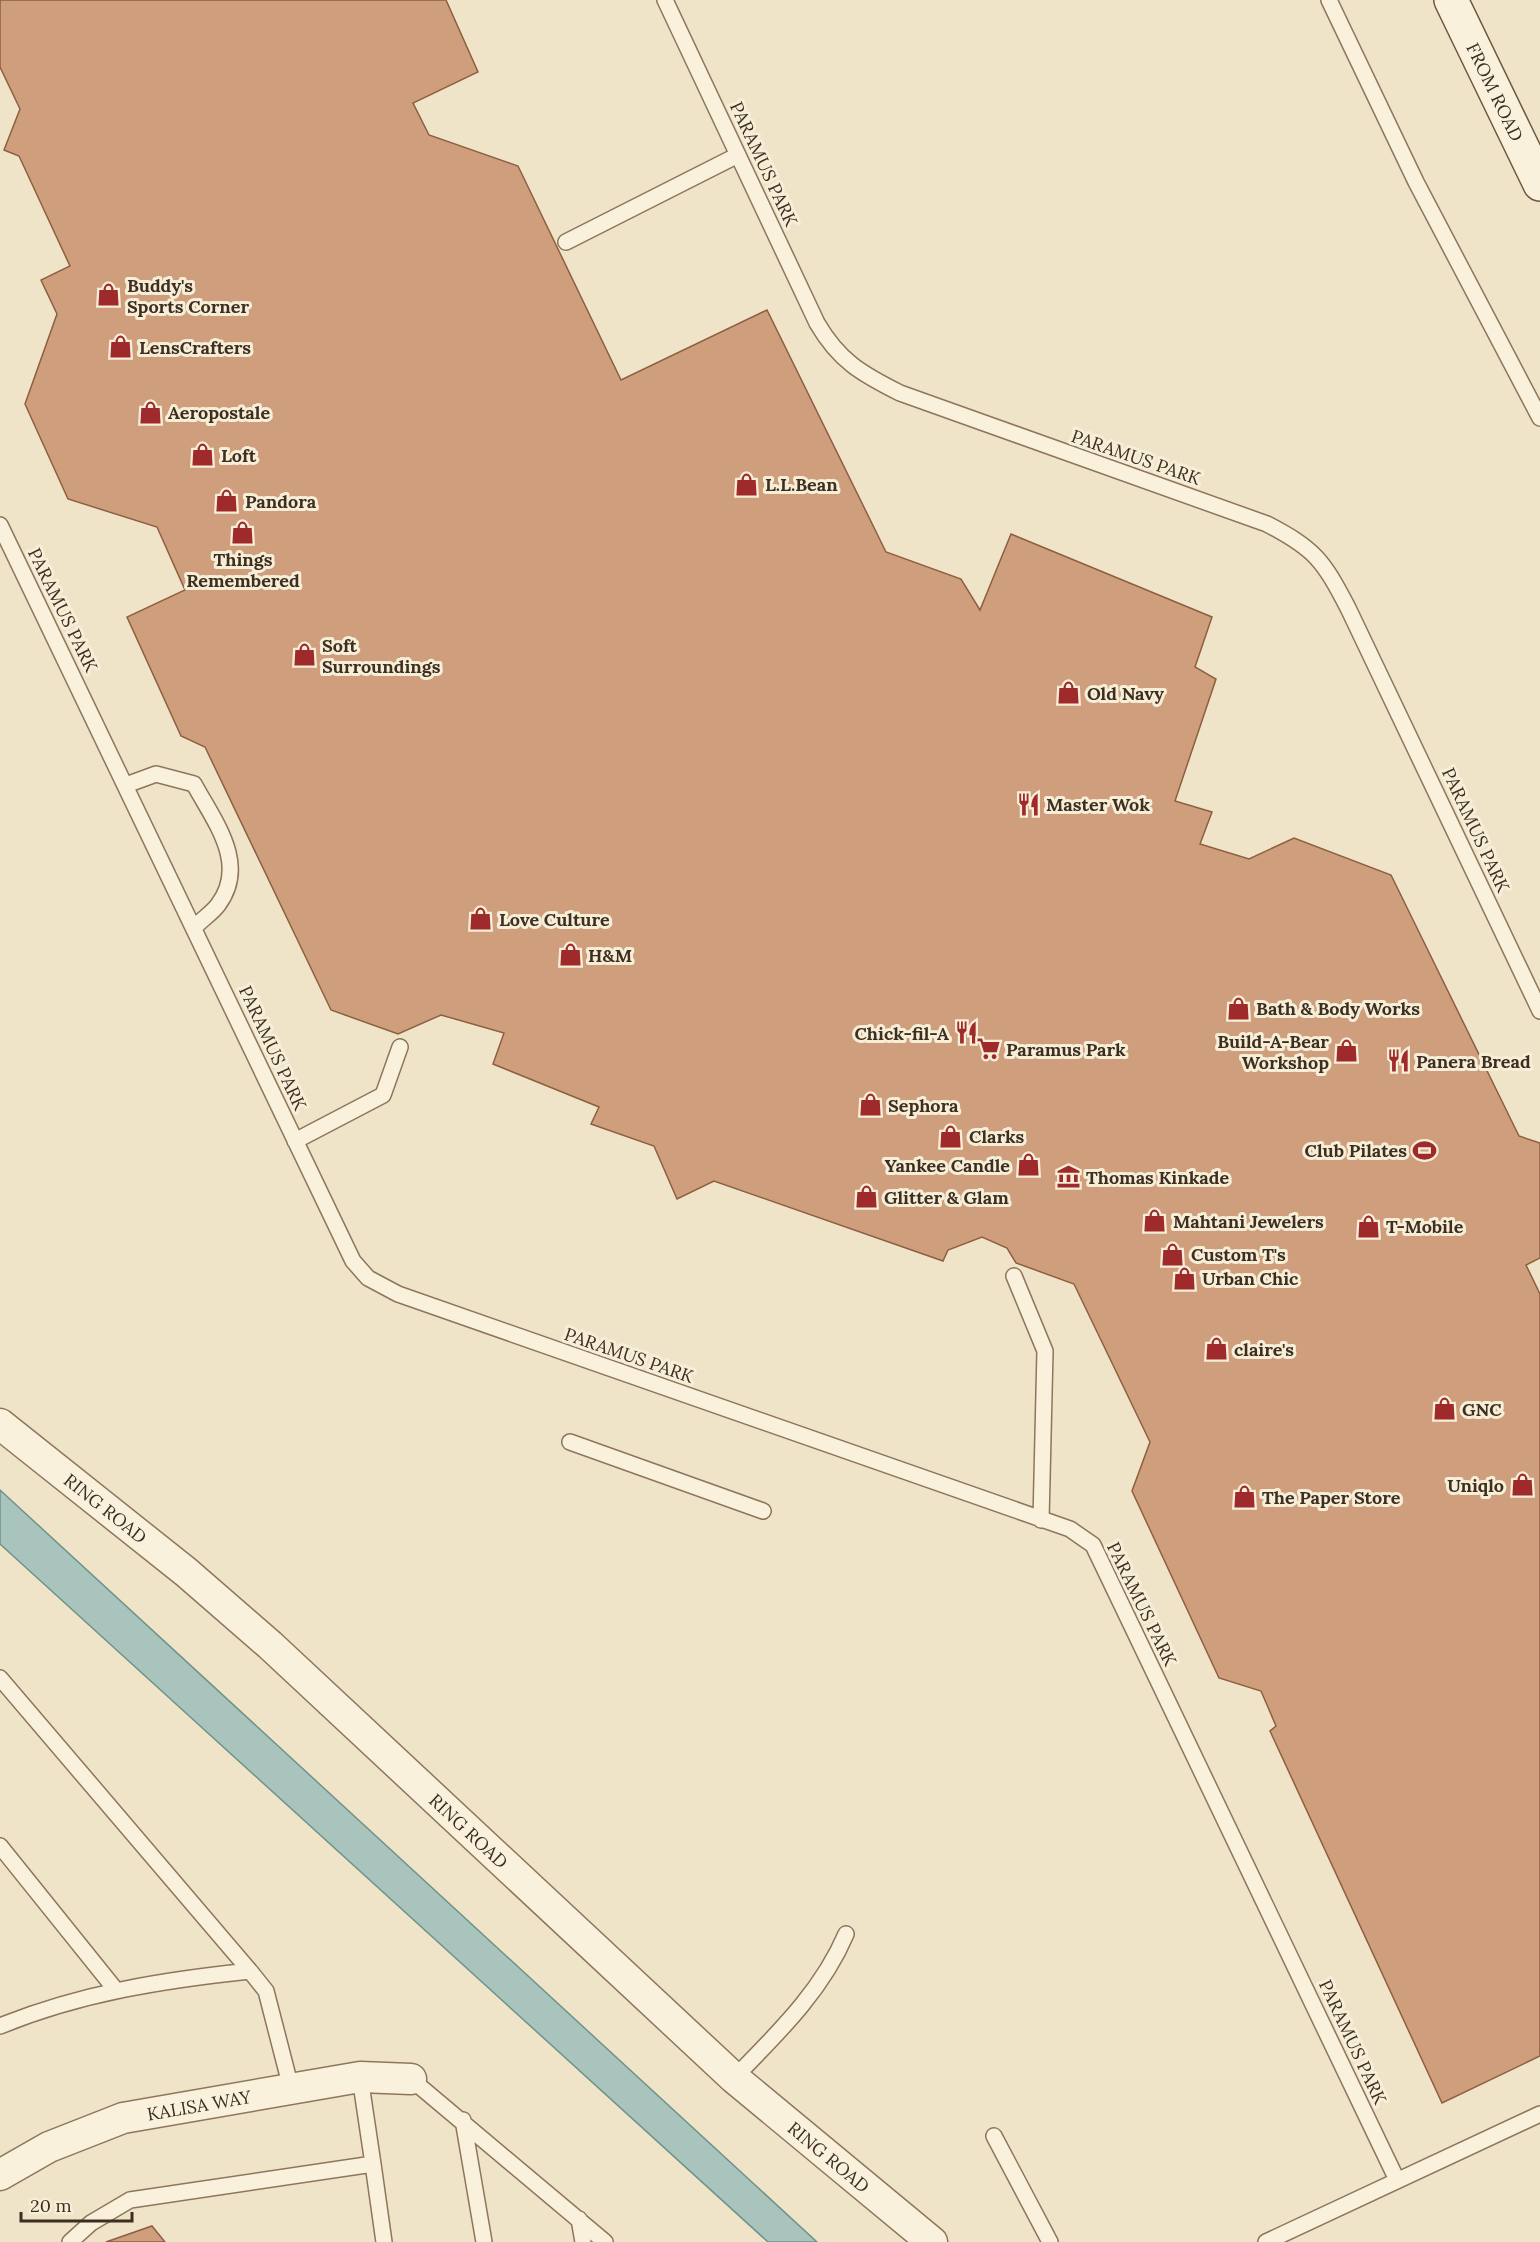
<svg xmlns="http://www.w3.org/2000/svg" width="1540" height="2242" viewBox="0 0 1540 2242" font-family="Lora,serif">
  <style>
    .water { fill: #a9c4bc; stroke: #6f938a; stroke-width: 1.5 }
    .building { fill: #cf9f7d; stroke: #8d5f41; stroke-width: 1.5 }
    .lines { fill: none; stroke-linecap: round; stroke-linejoin: round }
    .lane-casing { stroke: #8d765c; stroke-width: 18 }
    .street-casing { stroke: #8d765c; stroke-width: 33 }
    .secondary-casing { stroke: #6f573f; stroke-width: 36 }
    .lane { stroke: #faf1dc; stroke-width: 15 }
    .street { stroke: #faf1dc; stroke-width: 30 }
    .secondary { stroke: #faf1dc; stroke-width: 33 }
    .labels { text-anchor: middle; dominant-baseline: central; stroke-width: 6; stroke-linejoin: round; paint-order: stroke }
    .street-label { font-size: 18px; fill: #3d2e20; stroke: #f7eed8 }
    .poi-label { font-size: 18px; font-weight: bold; fill: #3d2e20; stroke: #f7eed8; text-anchor: start }
  </style>
  <rect width="100%" height="100%" fill="#f0e4c8"/>
  <path class="water" d="M0,1490l817,752h-49l-768,-698z"/>
  <path class="building" d="M0,0h446l32,72 -65,31 16,32 89,31 103,214 146,-70 119,242 75,27 19,31 31,-76 201,83 -17,50 21,12 -41,122 37,11 -12,32 49,15 45,-21 97,37 128,261 21,7v115l-14,7 14,29v762l-98,47 -172,-372 6,-5 -15,-35 -42,-13 -87,-187 18,-49 -76,-158 -58,-21 -9,-15 -25,-11 -34,13 -5,11 -229,-80 -37,18 -23,-53 -63,-22 8,-17 -106,-43 11,-31 -63,-18 -43,19 -67,-24 -126,-263 -24,-11 -54,-119 58,-27 -28,-63 -89,-28 -43,-95 32,-90 -16,-34 29,-14 -51,-110 -15,-6 16,-41 -20,-42z
    M152,2226l13,16h-59z"/>
  <g class="lines">
    <defs>
      <path id="lane" d="M665,0l152,323c22,38 45,51 83,70l367,131c48,25 56,36 81,84l192,403
        M1329,0l87,182 124,236
        M566,242l172,-87
        M0,525l353,736 15,17 30,16 672,235 23,16 304,635
        M126,785l30,-11 38,10c20,37 55,80 24,121 -6,8 -17,15 -24,23
        M295,1141l88,-46 17,-48
        M1014,1276l31,75 -4,169
        M570,1442l193,69
        M0,1678l250,293c-86,9 -169,22 -250,55
        M0,1846l115,143
        M250,1971l16,20 25,97
        M360,2077l13,87
        M734,2078c43,-44 88,-87 112,-144
        M411,2079l194,163
        M463,2120l21,122
        M994,2136l56,106
        M579,2219l4,23
        M70,2242l21,-19 39,-23 243,-36 11,78
        M1266,2242l274,-128"/>
      <g id="street">
        <path id="s1" d="M0,1424l186,148 84,73 464,433 198,164"/>
        <path id="s2" d="M0,2175l49,-28 74,-29 237,-41 51,2"/>
      </g>
      <g id="secondary">
        <path id="s3" d="M1451,0l89,184"/>
      </g>
    </defs>
    <use href="#lane" class="lane-casing"/>
    <use href="#street" class="street-casing"/>
    <use href="#secondary" class="secondary-casing"/>
    <use href="#lane" class="lane"/>
    <use href="#street" class="street"/>
    <use href="#secondary" class="secondary"/>
  </g>
  <defs>
    <symbol id="shop-bare" viewBox="-9 -9 18 18"><path d="M-5-2.5h2.3a2.7 3.5 0 0 1 5.4 0H5L5.5 6h-11ZM-1.5-2.5h3a1.5 2.3 0 0 0-3 0Z" fill="#9e2a2b" stroke="#f7eed8" stroke-width="2.5" paint-order="stroke"/></symbol>
    <symbol id="restaurant-bare" viewBox="-9 -9 18 18"><path d="M-5-6h1v4h1v-4h1v4h1v-4h1v5L-1.5 .5V6h-2V.5L-5-1ZM5-6V6H3V1.5H1.5Q1.5-4 5-6Z" fill="#9e2a2b" stroke="#f7eed8" stroke-width="2.5" paint-order="stroke"/></symbol>
    <symbol id="supermarket-bare" viewBox="-9 -9 18 18"><path d="M-6-5.5h2.5l.6 2H6L4.5 2H-2.5L-4.4-4H-6ZM-1.5 3.2a1.3 1.3 0 1 0 .1 0ZM3 3.2a1.3 1.3 0 1 0 .1 0Z" fill="#9e2a2b" stroke="#f7eed8" stroke-width="2.5" paint-order="stroke"/></symbol>
    <symbol id="stadium-bare" viewBox="-9 -9 18 18"><path d="M0-5a6.5 5 0 1 0 0 10a6.5 5 0 1 0 0-10ZM-3.5-1.8h7v3.6h-7Z" fill="#9e2a2b" stroke="#f7eed8" stroke-width="2.5" paint-order="stroke"/></symbol>
    <symbol id="museum-bare" viewBox="-9 -9 18 18"><path d="M0-6L6-3V-2H-6V-3ZM-5-1h2V3h-2ZM-1-1h2V3h-2ZM3-1h2V3H3ZM-6 4H6V6H-6Z" fill="#9e2a2b" stroke="#f7eed8" stroke-width="2.5" paint-order="stroke"/></symbol>
  </defs>
  <g fill-rule="evenodd">
    <use href="#shop-bare" x="92" y="278" width="33" height="33"/>
    <use href="#shop-bare" x="104" y="330" width="33" height="33"/>
    <use href="#shop-bare" x="134" y="396" width="33" height="33"/>
    <use href="#shop-bare" x="186" y="438" width="33" height="33"/>
    <use href="#shop-bare" x="730" y="468" width="33" height="33"/>
    <use href="#shop-bare" x="210" y="484" width="33" height="33"/>
    <use href="#shop-bare" x="226" y="516" width="33" height="33"/>
    <use href="#shop-bare" x="288" y="638" width="33" height="33"/>
    <use href="#shop-bare" x="1052" y="676" width="33" height="33"/>
    <use href="#restaurant-bare" x="1012" y="788" width="33" height="33"/>
    <use href="#shop-bare" x="464" y="902" width="33" height="33"/>
    <use href="#shop-bare" x="554" y="938" width="33" height="33"/>
    <use href="#shop-bare" x="1222" y="992" width="33" height="33"/>
    <use href="#restaurant-bare" x="950" y="1016" width="33" height="33"/>
    <use href="#supermarket-bare" x="972" y="1032" width="33" height="33"/>
    <use href="#shop-bare" x="1330" y="1034" width="33" height="33"/>
    <use href="#restaurant-bare" x="1382" y="1044" width="33" height="33"/>
    <use href="#shop-bare" x="854" y="1088" width="33" height="33"/>
    <use href="#shop-bare" x="934" y="1120" width="33" height="33"/>
    <use href="#stadium-bare" x="1408" y="1134" width="33" height="33"/>
    <use href="#shop-bare" x="1012" y="1148" width="33" height="33"/>
    <use href="#museum-bare" x="1052" y="1160" width="33" height="33"/>
    <use href="#shop-bare" x="850" y="1180" width="33" height="33"/>
    <use href="#shop-bare" x="1138" y="1204" width="33" height="33"/>
    <use href="#shop-bare" x="1352" y="1210" width="33" height="33"/>
    <use href="#shop-bare" x="1156" y="1238" width="33" height="33"/>
    <use href="#shop-bare" x="1168" y="1262" width="33" height="33"/>
    <use href="#shop-bare" x="1200" y="1332" width="33" height="33"/>
    <use href="#shop-bare" x="1428" y="1392" width="33" height="33"/>
    <use href="#shop-bare" x="1506" y="1468" width="33" height="33"/>
    <use href="#shop-bare" x="1228" y="1480" width="33" height="33"/>
  </g>
  <g class="labels">
    <g class="street-label">
      <text stroke="none"><textPath href="#s3" startOffset="102">FROM ROAD</textPath></text>
      <text transform="translate(764 164) rotate(65)">PARAMUS PARK</text>
      <text transform="translate(1136 457) rotate(19)">PARAMUS PARK</text>
      <text transform="translate(63 610) rotate(64)">PARAMUS PARK</text>
      <text transform="translate(1476 830) rotate(65)">PARAMUS PARK</text>
      <text transform="translate(273 1048) rotate(65)">PARAMUS PARK</text>
      <text transform="translate(629 1355) rotate(19)">PARAMUS PARK</text>
      <text stroke="none"><textPath href="#s1" startOffset="135">RING ROAD</textPath></text>
      <text transform="translate(1142 1604) rotate(64)">PARAMUS PARK</text>
      <text stroke="none"><textPath href="#s1" startOffset="621">RING ROAD</textPath></text>
      <text transform="translate(1353 2042) rotate(65)">PARAMUS PARK</text>
      <text stroke="none"><textPath href="#s2" startOffset="213">KALISA WAY</textPath></text>
      <text stroke="none"><textPath href="#s1" startOffset="1107">RING ROAD</textPath></text>
    </g>
    <g class="poi-label">
      <text x="127" y="285">Buddy's<tspan x="127" dy="21">Sports Corner</tspan></text>
      <text x="139" y="347">LensCrafters</text>
      <text x="168" y="412">Aeropostale</text>
      <text x="221" y="455">Loft</text>
      <text x="765" y="484">L.L.Bean</text>
      <text x="245" y="501">Pandora</text>
      <text x="243" y="559" text-anchor="middle">Things<tspan x="243" dy="21">Remembered</tspan></text>
      <text x="322" y="645">Soft<tspan x="322" dy="21">Surroundings</tspan></text>
      <text x="1087" y="693">Old Navy</text>
      <text x="1046" y="804">Master Wok</text>
      <text x="499" y="919">Love Culture</text>
      <text x="588" y="955">H&amp;M</text>
      <text x="1256" y="1008">Bath &amp; Body Works</text>
      <text x="949" y="1033" text-anchor="end">Chick-fil-A</text>
      <text x="1329" y="1041" text-anchor="end">Build-A-Bear<tspan x="1329" dy="21">Workshop</tspan></text>
      <text x="1006" y="1049">Paramus Park</text>
      <text x="1416" y="1061">Panera Bread</text>
      <text x="888" y="1105">Sephora</text>
      <text x="969" y="1136">Clarks</text>
      <text x="1407" y="1150" text-anchor="end">Club Pilates</text>
      <text x="1010" y="1165" text-anchor="end">Yankee Candle</text>
      <text x="1086" y="1177">Thomas Kinkade</text>
      <text x="884" y="1197">Glitter &amp; Glam</text>
      <text x="1173" y="1221">Mahtani Jewelers</text>
      <text x="1386" y="1226">T-Mobile</text>
      <text x="1191" y="1254">Custom T's</text>
      <text x="1202" y="1278">Urban Chic</text>
      <text x="1234" y="1349">claire's</text>
      <text x="1462" y="1409">GNC</text>
      <text x="1504" y="1485" text-anchor="end">Uniqlo</text>
      <text x="1262" y="1497">The Paper Store</text>
    </g>
  </g>
  <path d="M21 2212v9h111v-9" fill="none" stroke="#3d2e20" stroke-width="3"/>
  <text x="30" y="2212" font-size="18" fill="#3d2e20" stroke="#f7eed8" stroke-width="4.5" paint-order="stroke">20 m</text>
</svg>
